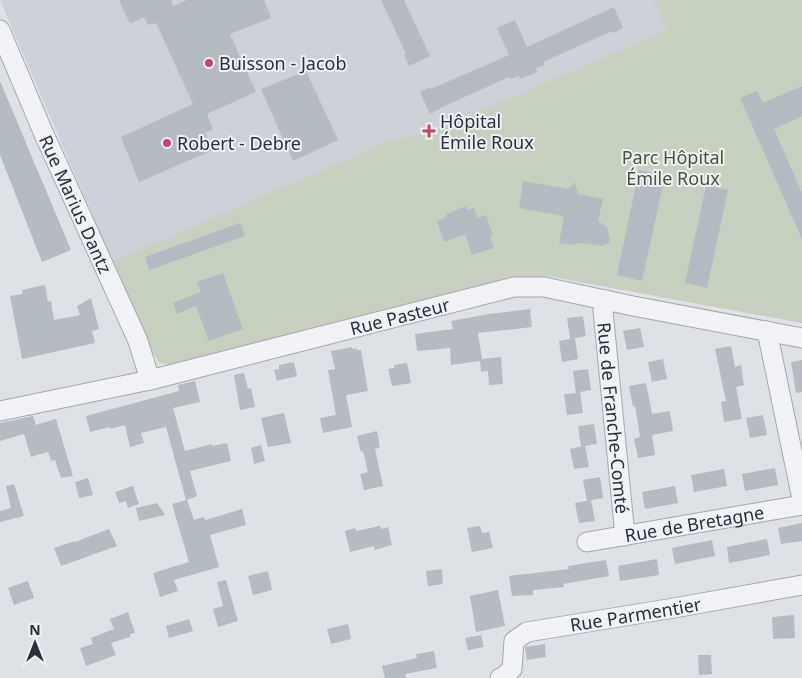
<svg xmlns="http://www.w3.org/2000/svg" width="802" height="678" viewBox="0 0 802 678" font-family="'Noto Sans',sans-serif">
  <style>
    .built { fill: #ccd1d8 }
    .green { fill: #c5d0bf }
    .building { fill: #b5bbc3 }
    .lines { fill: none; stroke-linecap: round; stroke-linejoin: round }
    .minor-casing { stroke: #a4a9b0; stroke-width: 21 }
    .minor { stroke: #f0f2f5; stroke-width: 19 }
    .poi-dot { fill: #c64964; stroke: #edf1f4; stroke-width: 2 }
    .labels { text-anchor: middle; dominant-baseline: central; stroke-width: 4; stroke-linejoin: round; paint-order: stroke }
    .poi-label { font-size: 18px; fill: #28313c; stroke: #edf1f4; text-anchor: start }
    .park-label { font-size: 18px; fill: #3f5736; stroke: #edf1f4 }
    .street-label { font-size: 18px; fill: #28313c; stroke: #edf1f4 }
  </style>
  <rect width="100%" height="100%" fill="#dee2e7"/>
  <path class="built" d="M0,0h802v323l-254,-47 -28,4 -360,83 -10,-14z"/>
  <path class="green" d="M653,0h149v323l-254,-47 -28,4 -345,86 -15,-3 -10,-14 -38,-87 277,-121 46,-10 232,-101z"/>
  <path class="building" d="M119,0h52l2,6 14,-6h77l7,18 -41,16 26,58 -49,22 6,16 -8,3 8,17 -74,32 -18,-45 72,-33 -37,-81 -8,2 -4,-8 -14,7z
    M381,0h23l26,56 -21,10 -5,-11 2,-1z
    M614,7l9,21 -10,5 -1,-2 -69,31 1,3 -8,3 1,4 -17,7 -1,-3 -9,3 -1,-2 -69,31v1l-10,5 -10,-22 11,-5v2l78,-34 -12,-27 18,-8 12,27z
    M306,71l32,69 -45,21 -32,-72z
    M0,81l71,169 -29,12 -42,-107z
    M802,86v30l-28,13 28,64v46l-62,-141 17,-7 6,12z
    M639,170l26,6 -23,105 -25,-6z
    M523,181l45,8 7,-7 3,12 25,5 -5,22 9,6 3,15 -7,4 -20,-3h-5l-5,2 -14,-2 5,-27 -45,-8z
    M706,186l22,4 -21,98 -22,-5z
    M466,206l1,4 7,-2 3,10 9,-3 7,21 -3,1 4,11 -22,7 -7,-21 -21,8 -7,-21 10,-4 -1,-3z
    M240,223l5,13 -96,34 -4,-13z
    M223,273l20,56 -34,12 -13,-35 -19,8 -4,-11 28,-11 -4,-10z
    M45,285l3,17 3,-1 3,19 26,-5 -3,-9 14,-8 8,31 -7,2 3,12 -73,16 -12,-63 13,-2 -1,-4z
    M530,309l2,18 -54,6 4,26 19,-2 2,27 -14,1 -1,-14 -7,1 -1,-11 -29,4 -1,-17 -33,3 -2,-17 38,-5 -2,-8 38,-7z
    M583,316l3,20 -11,2 3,21 -16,3 -3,-21 11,-2 -3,-21z
    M640,328l4,19 -17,3 -4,-19z
    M731,346l4,21 6,-2 3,20 -8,2 6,32 -18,3 -3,-20 5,-1 -11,-52z
    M352,347v2l4,-1 1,2h4l7,41 -22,4 6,32 -29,6 -3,-15 16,-3 -8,-45 7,-1 -4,-18z
    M663,359l4,20 -15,3 -4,-20z
    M802,360v32l-6,1 -5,-31z
    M294,362l3,14 -20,5 -3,-11 5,-1v-4z
    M407,363l4,20 -19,3 -4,-17 6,-1v-3z
    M588,369l3,21 -11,2 3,21 -16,2 -3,-21 12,-1 -3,-22z
    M244,373l4,16 3,-1 4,19 -15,3 -6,-35z
    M195,381l5,21 -27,6 12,43 27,-7v2l15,-3 4,18 -41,10 7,25 -10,4 7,20 10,-3 1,3 37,-11 4,16 -36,10 9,32 -45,13 4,11 -18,6 -7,-24 36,-11 -17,-58 14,-4 -20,-73 -25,6 3,10 -14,4 -5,-22 -15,4v-2l-20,5 -4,-16 93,-25 -1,-6z
    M646,383l6,31 18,-3 3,20 -21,4 3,20 -17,3 -4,-19 6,-2 -5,-31 -2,1 -4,-21z
    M284,413l7,30 -23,4 -7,-29z
    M763,415l4,20 -17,3 -4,-20z
    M33,416l3,9 20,-6 17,57 -12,2 -6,-18 -4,1 -3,-9 -17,5 -7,-23 -24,7v-18z
    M594,424l3,20 -12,2 4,21 -15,2 -4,-20 13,-3 -2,1 -3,-21z
    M377,431l3,16 -5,2 8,37 -19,4 -4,-16 8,-2 -5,-21 -2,1 -4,-16z
    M261,445l4,16 -11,3 -3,-16z
    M775,468l3,17 -33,6 -3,-17z
    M724,469l3,17 -33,6 -3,-17z
    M600,477l3,21 -16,3 -4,-21z
    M88,478l5,17 -14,3 -4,-16z
    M14,484l10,32 -24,6v-11l11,-3 -5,-22z
    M133,486l6,18 -11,4 -2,-7 -7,2 -4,-11z
    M675,486l3,17 -33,6 -3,-17z
    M591,500l4,21 -16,2 -4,-20z
    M157,503l8,12 -26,6 -3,-13z
    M802,523v18l-21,3 -3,-16z
    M380,526l1,3 7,-2 4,18 -17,5 -1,-4 -24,6 -5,-21 10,-3 1,3z
    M480,526l2,7 7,-1 4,16 -21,4 -5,-24z
    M109,529l8,17 -56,20 -7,-18 21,-7v1z
    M767,539l3,16 -41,8 -2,-16z
    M712,540l3,16 -40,8 -3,-16z
    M657,559l2,16 -39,6 -2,-15z
    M606,560l3,16 -46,8 1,3 -31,3v5l-21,1 -3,-20 60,-7 -1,-3z
    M442,569l1,15 -15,2 -2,-15z
    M268,571l4,19 -19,5 -5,-19z
    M226,580l12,41 -20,6 -5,-18 10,-3 -6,-24z
    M28,581l6,17 -20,7 -6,-17z
    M498,590l7,36 -29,6 -6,-36z
    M128,612l7,21 -5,1v3l-19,6 5,12 -30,11 -6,-18 13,-4 -2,-6 23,-9 -4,-10z
    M794,615l1,23 -22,1 -1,-22z
    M189,619l4,12 -24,7 -3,-12z
    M348,624l3,15 -20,5 -4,-15z
    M481,635l3,12 -16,3 -3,-12z
    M545,644l1,13 -19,3 -2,-13z
    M434,651l3,17 -32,6 1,4h-21l-3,-12 35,-8 -1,-4z
    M698,655h13l1,19 -13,1z"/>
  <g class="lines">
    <defs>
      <g id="minor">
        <path id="s1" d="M0,30l43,102 95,209 12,39"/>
        <path id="s2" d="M606,300l-3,11 22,225"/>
        <path d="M767,331l35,168"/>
        <path id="s3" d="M0,411l150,-31 364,-93h30l89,19 169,32"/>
        <path id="s4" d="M587,542l215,-37"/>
        <path id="s5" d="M500,678l3,-1 9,-8 2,-28 13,-9 147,-24 128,-23"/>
      </g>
    </defs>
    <use href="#minor" class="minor-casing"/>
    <use href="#minor" class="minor"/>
  </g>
  <g class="poi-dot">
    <circle cx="209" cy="63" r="5"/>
    <path d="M426.5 123.5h5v5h5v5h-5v5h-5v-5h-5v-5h5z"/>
    <circle cx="167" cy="143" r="5"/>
  </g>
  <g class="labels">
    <g class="poi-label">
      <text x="219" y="63">Buisson - Jacob</text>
      <text x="440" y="121">Hôpital<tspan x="440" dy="21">Émile Roux</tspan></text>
      <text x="177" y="143">Robert - Debre</text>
    </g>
    <g class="park-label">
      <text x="673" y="157">Parc Hôpital<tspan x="673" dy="21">Émile Roux</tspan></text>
    </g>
    <g class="street-label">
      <text stroke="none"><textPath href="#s1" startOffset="190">Rue Marius Dantz</textPath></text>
      <text stroke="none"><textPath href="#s3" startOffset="411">Rue Pasteur</textPath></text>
      <text stroke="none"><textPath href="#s2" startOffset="119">Rue de Franche-Comté</textPath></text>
      <text stroke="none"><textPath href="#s4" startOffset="109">Rue de Bretagne</textPath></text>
      <text stroke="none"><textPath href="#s5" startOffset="169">Rue Parmentier</textPath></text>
    </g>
  </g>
  <g transform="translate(35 643)" stroke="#edf1f4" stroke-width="4" paint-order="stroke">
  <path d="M0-4L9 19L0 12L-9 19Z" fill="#28313c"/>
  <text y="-8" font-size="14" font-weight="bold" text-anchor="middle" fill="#28313c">N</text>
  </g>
</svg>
